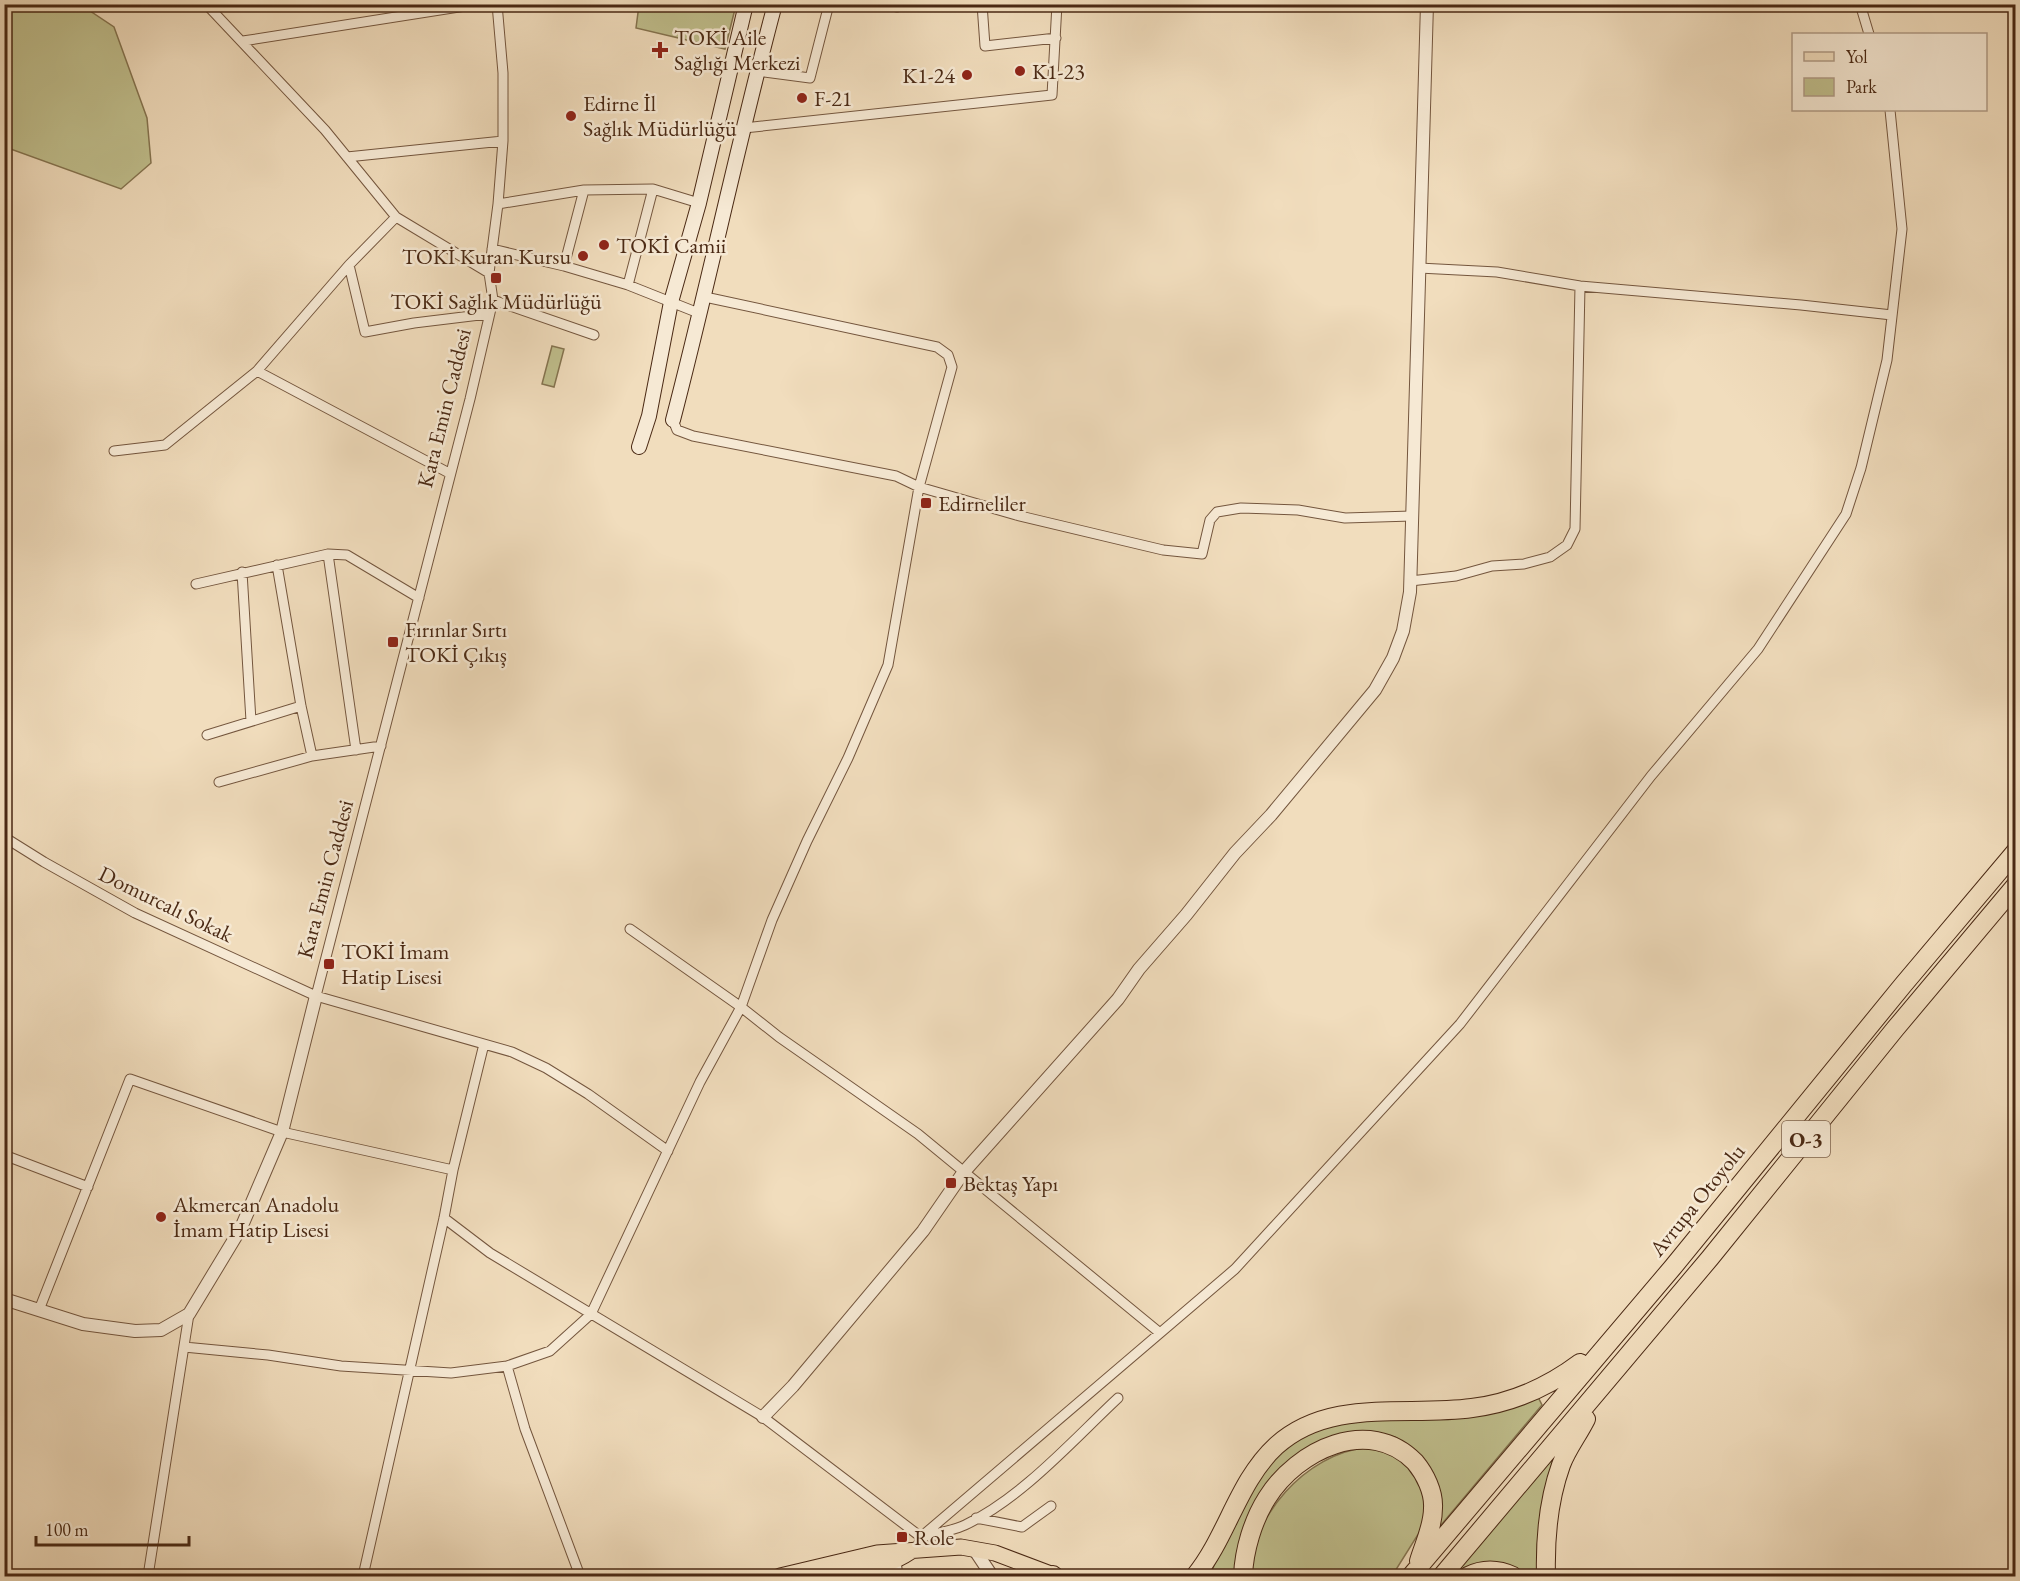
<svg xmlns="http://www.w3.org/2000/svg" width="2020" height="1581" viewBox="0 0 2020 1581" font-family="'EB Garamond',serif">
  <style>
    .green { fill: #c0bf8d; stroke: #857450; stroke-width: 1.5 }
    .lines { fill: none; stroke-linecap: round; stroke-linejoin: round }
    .minor-casing { stroke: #74563e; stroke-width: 11 }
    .tertiary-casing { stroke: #74563e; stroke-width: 14 }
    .secondary-casing { stroke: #4a2914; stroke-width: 16 }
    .primary-casing { stroke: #4a2914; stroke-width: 17 }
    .motorway-casing { stroke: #4a2914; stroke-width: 20 }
    .minor { stroke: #f6e9d4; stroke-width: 9 }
    .tertiary { stroke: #f6e9d4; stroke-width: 12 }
    .secondary { stroke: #f6e9d4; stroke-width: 14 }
    .primary { stroke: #f1ddbd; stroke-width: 15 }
    .motorway { stroke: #f1ddbd; stroke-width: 18 }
    .poi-dot { fill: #8f2418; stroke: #f6e9d4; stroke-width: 2 }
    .labels { text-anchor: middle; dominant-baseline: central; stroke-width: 5; stroke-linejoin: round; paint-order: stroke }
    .shield { fill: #f6e9d4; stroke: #7e634e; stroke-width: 1.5 }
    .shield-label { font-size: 21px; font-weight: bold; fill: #4a2914 }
    .poi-label { font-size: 22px; fill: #4a2914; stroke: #f6e9d4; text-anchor: start }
    .street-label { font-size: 22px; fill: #4a2914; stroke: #f6e9d4 }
  </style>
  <rect width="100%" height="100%" fill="#f1ddbd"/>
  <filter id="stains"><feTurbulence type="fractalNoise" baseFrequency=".00333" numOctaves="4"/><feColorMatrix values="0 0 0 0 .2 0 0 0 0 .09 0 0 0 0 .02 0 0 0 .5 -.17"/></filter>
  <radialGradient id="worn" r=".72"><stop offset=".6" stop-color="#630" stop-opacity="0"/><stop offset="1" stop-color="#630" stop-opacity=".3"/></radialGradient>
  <path class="green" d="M4,5h77l33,22 33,91 4,45 -30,26 -116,-42z
    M639,5h97l-11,44 -89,-21z
    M552,346l12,3 -10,38 -12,-3z
    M1538,1397l4,8 -106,126 -12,-71 -10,-11 -19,-12 -22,-5 -78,25 -60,119h-23l1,-8 7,-18 49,-91 56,-36z
    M1365,1448l23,4 21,15 16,26 -1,27 -5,13 -27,43h-140c-4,-59 56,-123 113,-128z
    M1557,1453l-16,123h-18l-11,-8 -46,3 -8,5h-5z"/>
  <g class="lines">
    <defs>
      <path id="minor" d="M206,4l119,126 71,87 93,56
        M897,4v3
        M982,4l3,42 71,-8
        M1860,4l9,30
        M243,41l235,-37
        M757,71l53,7 19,-74
        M744,128l308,-33 5,-91
        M347,157l156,-16
        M498,204l86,-14 69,-1 46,14
        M492,249l72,17 64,19 73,29
        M349,265l16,67 49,-9 74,-9
        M564,266l20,-76
        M1419,268l78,4 83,14 221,19 91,10
        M628,285l25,-96
        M493,300l101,35
        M257,371l192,102
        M673,420l4,10 16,6 203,40 23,11 97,28 147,35 39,4 8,-34 7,-8 24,-4 57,2 47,8 67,-2
        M114,451l51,-6 92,-74 92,-106 47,-48
        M328,554l28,196
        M277,565l24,141 11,50
        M242,572l9,149
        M1410,581l46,-5 36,-10 32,-2 26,-7 17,-12 8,-16 5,-243
        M196,584l132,-30 19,1 72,43
        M207,735l94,-29
        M219,782l93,-26 69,-10
        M4,837l40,25 91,51 181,83 196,56 34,16 42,26 80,57
        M630,929l111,78 38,30 139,97 242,199
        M316,996l154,-597 23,-99 -4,-27 9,-69 5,-63v-68l-6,-69
        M4,1155l84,32
        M444,1218l46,35 273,164 158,120c14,-3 31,-6 44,-12 58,-28 107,-84 153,-127
        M39,1310l91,-231 152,53 171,38
        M184,1347l84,8 73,11 110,7 56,-7 43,-15 41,-37 109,-232 41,-75 31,-87 35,-79 41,-83 40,-93 31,-178 33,-120 -4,-12 -11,-8 -232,-50
        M507,1366l18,63 55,147
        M976,1518l46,9 29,-21
        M916,1551l5,-14 314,-268 225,-245 191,-248 107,-127 88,-135 15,-46 26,-108 15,-131 -12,-119
        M896,1561l2,15
        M148,1576l41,-262
        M363,1576l81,-358 9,-48 31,-126"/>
      <path id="tertiary" d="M4,1299l79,25 52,7 26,-1 28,-16 52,-86 41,-96 34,-136
        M763,1417l30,-31 130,-155 40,-58 155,-174 21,-30 47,-54 49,-62 36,-38 104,-125 18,-32 10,-27 7,-39 17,-588
        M974,1549l18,27"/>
      <path id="secondary" d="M673,420c36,-138 65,-278 102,-416
        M639,447l10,-31 22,-114 28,-99 47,-199"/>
      <path id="primary" d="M780,1576l97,-23 84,-6 34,6 61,23
        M837,1576c26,-6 51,-9 73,-24"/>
      <path id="motorway" d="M1053,1575l1,1
        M1195,1576c32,-39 43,-95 81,-130 54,-49 131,-29 196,-38 40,-5 76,-21 108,-45
        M1243,1576c1,-26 10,-56 24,-78 30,-48 102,-83 148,-36 10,12 19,30 18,46 0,19 -9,36 -14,53
        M1411,1576l262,-309 230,-282 113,-134
        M1442,1576l268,-318 185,-229 121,-144
        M1468,1576c14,-7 30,-7 45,0
        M1546,1576c-1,-37 2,-75 15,-111 6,-16 17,-30 25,-46"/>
    </defs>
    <use href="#minor" class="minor-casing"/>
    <use href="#tertiary" class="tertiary-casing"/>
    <use href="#secondary" class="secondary-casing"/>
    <use href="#primary" class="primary-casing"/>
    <use href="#motorway" class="motorway-casing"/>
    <use href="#minor" class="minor"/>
    <use href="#tertiary" class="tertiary"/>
    <use href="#secondary" class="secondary"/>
    <use href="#primary" class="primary"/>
    <use href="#motorway" class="motorway"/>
  </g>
  <g class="poi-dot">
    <path d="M657 41h6v6h6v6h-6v6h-6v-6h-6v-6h6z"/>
    <circle cx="1020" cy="71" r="6"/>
    <circle cx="967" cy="75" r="6"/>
    <circle cx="802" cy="98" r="6"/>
    <circle cx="571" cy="116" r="6"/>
    <circle cx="604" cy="245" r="6"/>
    <circle cx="583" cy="256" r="6"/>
    <rect x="490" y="272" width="12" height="12" rx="3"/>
    <rect x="920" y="497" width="12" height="12" rx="3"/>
    <rect x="387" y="636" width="12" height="12" rx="3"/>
    <rect x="323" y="958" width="12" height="12" rx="3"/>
    <rect x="945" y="1177" width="12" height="12" rx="3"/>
    <circle cx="161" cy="1217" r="6"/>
    <rect x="896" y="1531" width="12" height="12" rx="3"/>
  </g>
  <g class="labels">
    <rect class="shield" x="1782" y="1121" width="48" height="36" rx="4.5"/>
    <g class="shield-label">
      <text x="1806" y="1139">O-3</text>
    </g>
    <g class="poi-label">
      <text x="674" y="37">TOKİ Aile<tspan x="674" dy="25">Sağlığı Merkezi</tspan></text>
      <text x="1032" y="71">K1-23</text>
      <text x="955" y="75" text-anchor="end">K1-24</text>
      <text x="814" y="98">F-21</text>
      <text x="583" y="103">Edirne İl<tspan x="583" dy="25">Sağlık Müdürlüğü</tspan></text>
      <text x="616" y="245">TOKİ Camii</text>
      <text x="571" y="256" text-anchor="end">TOKİ Kuran Kursu</text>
      <text x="496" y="301" text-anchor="middle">TOKİ Sağlık Müdürlüğü</text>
      <text x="938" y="503">Edirneliler</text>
      <text x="405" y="629">Fırınlar Sırtı<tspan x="405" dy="25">TOKİ Çıkış</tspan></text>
      <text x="341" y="951">TOKİ İmam<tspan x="341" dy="25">Hatip Lisesi</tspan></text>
      <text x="963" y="1183">Bektaş Yapı</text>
      <text x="173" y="1204">Akmercan Anadolu<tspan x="173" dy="25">İmam Hatip Lisesi</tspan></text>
      <text x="914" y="1537">Role</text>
    </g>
    <g class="street-label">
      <text transform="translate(444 408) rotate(-76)">Kara Emin Caddesi</text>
      <text transform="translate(325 879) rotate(-75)">Kara Emin Caddesi</text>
      <text transform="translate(166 904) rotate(26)">Domurcalı Sokak</text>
      <text transform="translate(1697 1200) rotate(-51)">Avrupa Otoyolu</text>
    </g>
  </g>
  <rect width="2020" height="1581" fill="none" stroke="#f1ddbd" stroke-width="24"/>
  <rect x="6" y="6" width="2008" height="1569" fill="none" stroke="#4a2914" stroke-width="3"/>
  <rect x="12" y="12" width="1996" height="1557" fill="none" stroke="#4a2914" stroke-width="1.5"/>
  <rect x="1792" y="33" width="195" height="78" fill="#f6e9d4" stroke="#b19c87" stroke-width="1.5"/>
  <rect x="1804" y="52" width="30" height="9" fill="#f1ddbd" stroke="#b19c87" stroke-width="1.5"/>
  <text x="1846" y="63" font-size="18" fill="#4a2914">Yol</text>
  <rect x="1804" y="78" width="30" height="18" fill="#c0bf8d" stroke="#b19c87" stroke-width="1.5"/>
  <text x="1846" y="93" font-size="18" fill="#4a2914">Park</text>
  <path d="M36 1536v9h153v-9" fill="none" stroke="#4a2914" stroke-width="3"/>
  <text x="45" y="1536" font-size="18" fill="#4a2914" stroke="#f6e9d4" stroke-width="4.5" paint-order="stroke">100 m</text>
  <rect width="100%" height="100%" filter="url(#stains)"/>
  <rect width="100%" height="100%" fill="url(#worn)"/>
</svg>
